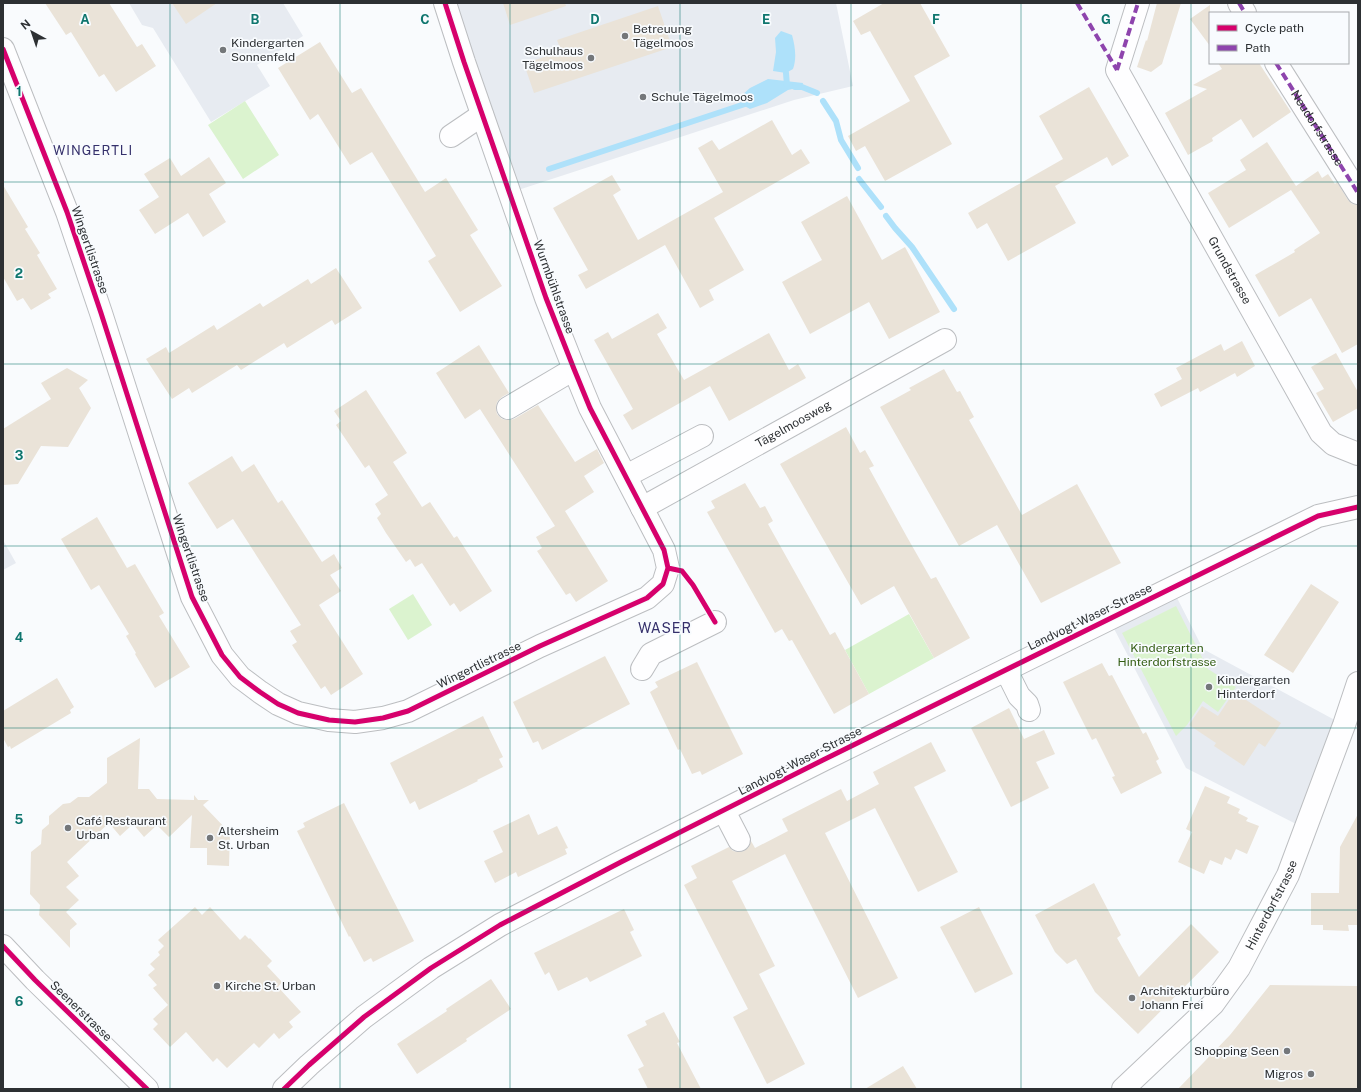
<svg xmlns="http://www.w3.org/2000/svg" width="1361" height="1092" viewBox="0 0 1361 1092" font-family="'Public Sans',sans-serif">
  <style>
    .built { fill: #e7ebf1 }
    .green { fill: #dbf3cf }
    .water { fill: #aee1fa }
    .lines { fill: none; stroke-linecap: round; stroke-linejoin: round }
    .stream { stroke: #aee1fa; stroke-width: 6 }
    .building { fill: #eae3d8 }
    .minor-casing { stroke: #bcbec1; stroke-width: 24 }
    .major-casing { stroke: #bcbec1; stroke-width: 24 }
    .minor { stroke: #fefeff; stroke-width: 22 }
    .major { stroke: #fefeff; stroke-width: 22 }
    .quiet { stroke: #8e44ad; stroke-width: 4; stroke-dasharray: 8 4; stroke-linecap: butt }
    .cycleway-casing { stroke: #f8fbfe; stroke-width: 8 }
    .cycleway { stroke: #d6006c; stroke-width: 5 }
    .grid { fill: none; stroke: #0f766e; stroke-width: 1; stroke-opacity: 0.55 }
    .poi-dot { fill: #74777a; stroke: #f8fbfe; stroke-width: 1.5 }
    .labels { text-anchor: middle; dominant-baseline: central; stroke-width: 3.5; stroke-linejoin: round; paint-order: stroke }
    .poi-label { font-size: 12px; fill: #2d3033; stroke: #f8fbfe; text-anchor: start }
    .street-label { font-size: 12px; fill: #2d3033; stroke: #f8fbfe }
    .park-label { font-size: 12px; fill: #345d13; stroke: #f8fbfe }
    .neighbourhood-label { font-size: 13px; letter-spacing: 1px; fill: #35306b; stroke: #f8fbfe }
    .quarter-label { font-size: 14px; letter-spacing: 1px; fill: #35306b; stroke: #f8fbfe }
    .grid-label { font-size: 13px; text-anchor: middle; font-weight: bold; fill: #0f766e; stroke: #f8fbfe; stroke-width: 3.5; stroke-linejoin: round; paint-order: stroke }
  </style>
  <rect width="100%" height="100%" fill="#f9fbfd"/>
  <path class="built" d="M129,3h154l20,33 -46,29 13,21 -59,36 -58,-94 -11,-3z
    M445,3h391l17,83 -59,14 -285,93z
    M3,540l13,23 -13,7z
    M1172,588l31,61 141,76 -38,104 -120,-61 -77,-149z"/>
  <path class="green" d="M245,101l34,54 -36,24 -35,-54z
    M413,594l19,31 -24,15 -19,-31z
    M1176,606l32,63 28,18 -18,25 -15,-11 -16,24 -11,11 -54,-103z
    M909,614l25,44 -65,36 -24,-44z"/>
  <path class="water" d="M781,31l11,4c3,11 5,23 1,34l-7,4 -13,-2 3,-19 -1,-14z
    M768,79l35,4 -1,4 -14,3 -21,13 -17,6 -7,-4 -1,-10 8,-7z"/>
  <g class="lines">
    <path class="stream" d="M786,73l1,13
      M795,87h7l15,6
      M823,101l13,20 5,19 17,28
      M549,169l202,-67
      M859,179l22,28
      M886,216l9,12 17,19 42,62"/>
  </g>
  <path class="building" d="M45,3h64l28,44 5,-3 14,22 -40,26 -12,-18 -5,3 -28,-45 -5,3z
    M172,3h45l-31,21z
    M503,3h62l1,3 -56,19z
    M884,3h36l30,53 -36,20 38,68 -67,37 -20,-35 -9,5 -8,-15 62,-35 -40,-70 -9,4 -8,-14z
    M1157,3h24l-19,61 -11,8 -14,-5 9,-27 1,1z
    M1210,5v41l-20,-27z
    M658,6l14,41 -138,46 -10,-29 37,-13 -4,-11z
    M320,42l32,51 9,-5 64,104 21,-14 32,52 -8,5 32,51 -42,26 -32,-51 8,-5 -64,-104 -22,13 -32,-51 -8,6 -32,-52z
    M1218,63h41l32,49 -38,26 -12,-19 -29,19 1,3 -25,14 -23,-42 42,-24 -14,-4 29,-16z
    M1089,87l40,69 -17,10 -5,-9 -52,29 21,37 -68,38 -21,-38 -10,6 -9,-16 95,-54 -24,-43z
    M772,120l20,35 9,-6 9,14 -96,55 30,52 -35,20 5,10 -14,8 -35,-63 -79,44 -8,-14 10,-5 -35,-62 59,-33 9,15 -8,5 25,45 85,-48 -25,-44 14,-8 7,10z
    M1267,142l29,44 22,-15 4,7 6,-4 7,10 2,-2 11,18 4,4 6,1v139l-16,9 -31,-55 -32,19 -24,-42 40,-23 -1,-2 26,-17 -29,-43 -62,38 -21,-35 38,-23 -6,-10z
    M209,157l17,26 -17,11 17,28 -23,15 -15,-24 -33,21 -16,-24 20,-13 -15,-23 26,-16 11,18z
    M3,185l25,42 -3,2 15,24 -3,2 20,34 -9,5 3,4 -20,12 -8,-12 -6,3 -14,-24z
    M847,196l35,64 23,-13 35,65 -51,27 -20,-37 -59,32 -28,-52 40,-22 -21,-38z
    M336,268l26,40 -27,17 -3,-5 -45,28 -3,-5 -43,27 -4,-5 -45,28 -3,-5 -17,11 -26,-40 20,-12 3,6 45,-28 3,5 43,-27 3,4 45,-28 3,5z
    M658,313l9,15 -10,6 27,46 85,-47 20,37 9,-6 8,14 -77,43 -19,-35 -78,44 -9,-15 10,-6 -39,-69 14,-8 4,7z
    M1242,341l13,25 -18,11 -2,-4 -35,19 -2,-4 -37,19 -7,-13 28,-15 -6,-11 45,-24 3,7z
    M479,345l30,48 -7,4 -5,5 -1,6 1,6 5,5 6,1 6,-1 24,-14 37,57 22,-13 7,14 -20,13 10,16 -29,19 43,70 -32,21 -6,-9 -4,2 -29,-44 5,-3 -6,-11 19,-11 -75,-117 -15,10 -29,-46z
    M1336,353l22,39v16l-25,14 -17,-29 8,-4 -13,-22z
    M67,368l21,12 -9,8 12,20 -23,39 -27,-1 -23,38 -15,1v-56l48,-30 -10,-16z
    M944,369l13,23 3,-1 14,26 -5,3 53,95 55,-31 44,79 -80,40 -44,-78 -38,21 -79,-139 31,-17 -2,-2z
    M366,390l41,63 -14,9 29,45 8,-5 24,36 3,-2 35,55 -32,21 -6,-9 -4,3 -28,-43 -7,4 -5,-8 -4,3 -20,-29 -9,-15 4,-4 -6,-10 13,-9 -19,-30 -4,3 -29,-43 5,-4 -7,-10z
    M846,427l14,26 5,-3 9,16 -5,2 38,69 24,42 5,-2 34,61 -36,20 -40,-72 -33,19 -81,-141z
    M232,456l10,16 12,-8 24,39 4,-3 40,62 12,-8 8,14 -12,7 11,16 -22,14 44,69 -32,21 -6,-9 -4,3 -29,-44 5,-3 -7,-11 11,-6 -68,-106 -16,10 -29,-46z
    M745,483l15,25 5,-2 8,15 -5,3 62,111 5,-3 34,62 -35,20 -42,-74 -3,1 -7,-12 -7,4 -68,-121 8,-4 -4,-7z
    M97,517l30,51 8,-4 29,49 -5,3 31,51 -35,21 -20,-34 1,-1 -10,-17 3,-2 -30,-49 -8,5 -30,-51z
    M1311,584l28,18 -46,71 -29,-18z
    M605,656l25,48 -88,46 -4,-9 -5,2 -20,-41z
    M697,662l46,92 -41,21 -2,-4 -8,3 -12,-25 -2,1 -28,-58 8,-5 -3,-5z
    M1102,663l7,13 3,-1 31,59 3,-2 13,27 -3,2 6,12 -41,21 -9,-17 3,-1 -19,-38 -4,2 -29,-58z
    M57,678l17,29 -4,3 1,3 -60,36 -1,-3 -2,1 -5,-9v-27z
    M1234,692l47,31 -16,24 -6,-4 -15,23 -30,-20 2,-3 -27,-18 13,-19 16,10z
    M1009,708l15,31 20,-9 11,24 -19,8 13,26 -38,19 -40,-79z
    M483,716l20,41 -4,2 4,8 -26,13 1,1 -59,29 -4,-9 -5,3 -20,-41z
    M140,738l-2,51h11l8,10 37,1v-5l4,5h11l-6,5 27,28 -1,33 -22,-1v-17h-17l2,-33 -23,22 -12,-12 -13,12 -11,-13 -13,12 -11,-13 -42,39 12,14 -13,11 13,13 -13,12 11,12 -7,6v18l-31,-33 1,-10 -10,-11 1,-42 10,-8 1,-14 7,-6v-8l14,-12 7,-1 8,-6h11l18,-14v-25z
    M931,742l15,29 -32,16 44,85 -40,20 -43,-84 -50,25 73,145 -40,20 -73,-144 -53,27 43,85 -16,8 46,90 -38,20 -34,-67 15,-8 -64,-124 13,-7 -6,-12 38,-19 4,4 5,1 6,-1 5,-4 2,-6 4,7 33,-17 -6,-12 59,-30 6,12 32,-17 -6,-12z
    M1205,786l25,11 -3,6 13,6 -2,4 10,5 -2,3 13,5 -12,28 -11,-5 -5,11 -6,-3 -3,8 -12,-5 -6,14 -26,-12 14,-30 -6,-3z
    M344,803l70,138 -41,21 -2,-4 -7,4 -14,-26 -1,1 -52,-106 8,-4 -2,-4z
    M529,814l9,21 19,-9 11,22 -3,1 2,5 -49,23 -2,-5 -21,11 -11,-22 19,-9 -10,-21z
    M1358,814v111h-10l1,6 -26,-1v-5h-12v-32h28l1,-46z
    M1094,883l27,52 -4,3 22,39 52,-53 28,28 -81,82 -43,-42 -19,-33 -9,5 -12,-12 -20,-37z
    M195,907l7,8 8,-8 30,33 5,-5 4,4 1,-1 22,23 -5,5 15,16 -4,5 23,25 -12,10 4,5 -14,12 -5,-6 -15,15 -5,-5 -27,25 -10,-10 -4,4 -27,-30 -16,15 -17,-18 5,-5 -5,-5 15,-14 -15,-17 4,-3 -9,-10 7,-6 -5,-5 10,-9 -2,-3 6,-6 -6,-6z
    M979,907l34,67 -38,19 -35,-66z
    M624,909l10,21 -4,2 12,24 -52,26 -3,-5 -29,14 -9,-19 -4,3 -11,-22z
    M491,979l20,30 -45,30 1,2 -50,33 -20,-30 50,-33 -1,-2z
    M1270,985l88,1v103h-180l52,-54z
    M664,1012l16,30 -3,1 24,46h-53l-10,-20 6,-3 -17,-31 20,-10 -2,-4z
    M903,1066l14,23h-52z"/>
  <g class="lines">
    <defs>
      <g id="minor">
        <path id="s1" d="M1138,3l-21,67 204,363 12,11 25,10"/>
        <path d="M1239,3l6,10"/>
        <path d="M3,49l64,163 34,101 91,284 30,58 18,22 20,15 18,12 20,9 31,7 26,2 28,-4 25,-7 132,-65 107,-48 16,-14 5,-16 -4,-18 -74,-142 -16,-39 -28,-71 -82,-236 -19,-59"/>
        <path id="s2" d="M1276,63l82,130"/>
        <path d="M451,136l31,-21"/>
        <path d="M508,408l66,-39"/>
        <path d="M626,476l76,-40"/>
        <path id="s3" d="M642,508l303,-168"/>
        <path d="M642,669l9,-15 64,-32"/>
        <path d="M1006,670l13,26 8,8 2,6"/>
        <path d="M724,811l15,29"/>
        <path d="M284,1089l25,-24 55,-48 67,-49 69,-43 121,-63 202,-102 495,-244 40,-9"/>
        <path id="s4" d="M1123,1089l90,-85 26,-36 49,-93 56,-150 14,-42"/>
      </g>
      <path id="major" d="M3,946l32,34 112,109"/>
    </defs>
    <use href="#minor" class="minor-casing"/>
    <use href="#major" class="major-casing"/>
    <use href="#minor" class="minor"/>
    <use href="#major" class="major"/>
    <path class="quiet" d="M1077,3l40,67
      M1239,3l6,10
      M1276,63l82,130
      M1117,70l21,-67"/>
    <defs>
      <path id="cycleway" d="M3,49l64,163 34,101 91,284 30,58 18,22 20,15 18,12 20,9 31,7 26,2 28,-4 25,-7 132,-65 107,-48 16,-14 5,-16 -4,-18 -74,-142 -16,-39 -28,-71 -82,-236 -19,-59
        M668,568l14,3 11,14 22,37
        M3,946l32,34 112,109
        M284,1089l25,-24 55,-48 67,-49 69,-43 121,-63 202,-102 495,-244 40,-9"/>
    </defs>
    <use href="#cycleway" class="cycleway-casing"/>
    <use href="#cycleway" class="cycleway"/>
  </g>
  <path class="grid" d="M170,3v1086M340,3v1086M510,3v1086M680,3v1086M851,3v1086M1021,3v1086M1191,3v1086M3,182h1355M3,364h1355M3,546h1355M3,728h1355M3,910h1355"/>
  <g class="poi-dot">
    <circle cx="625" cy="36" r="4"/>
    <circle cx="223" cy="50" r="4"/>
    <circle cx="591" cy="58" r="4"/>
    <circle cx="643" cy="97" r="4"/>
    <circle cx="1209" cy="687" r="4"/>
    <circle cx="68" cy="828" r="4"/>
    <circle cx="210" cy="838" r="4"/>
    <circle cx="217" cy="986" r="4"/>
    <circle cx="1132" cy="998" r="4"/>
    <circle cx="1287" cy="1051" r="4"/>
    <circle cx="1311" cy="1074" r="4"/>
  </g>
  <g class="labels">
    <g class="poi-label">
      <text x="633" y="29">Betreuung<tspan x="633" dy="14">Tägelmoos</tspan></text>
      <text x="231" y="43">Kindergarten<tspan x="231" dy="14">Sonnenfeld</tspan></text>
      <text x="583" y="51" text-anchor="end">Schulhaus<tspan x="583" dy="14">Tägelmoos</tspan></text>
      <text x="651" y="97">Schule Tägelmoos</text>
      <text x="1217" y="680">Kindergarten<tspan x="1217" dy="14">Hinterdorf</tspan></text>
      <text x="76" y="821">Café Restaurant<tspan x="76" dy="14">Urban</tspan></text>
      <text x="218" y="831">Altersheim<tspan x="218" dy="14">St. Urban</tspan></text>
      <text x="225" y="986">Kirche St. Urban</text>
      <text x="1140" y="991">Architekturbüro<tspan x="1140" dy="14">Johann Frei</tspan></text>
      <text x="1279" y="1051" text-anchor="end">Shopping Seen</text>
      <text x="1303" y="1074" text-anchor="end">Migros</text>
    </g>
    <g class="street-label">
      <text stroke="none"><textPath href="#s2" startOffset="77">Neudorfstrasse</textPath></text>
      <text transform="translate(90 250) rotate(71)">Wingertlistrasse</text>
      <text stroke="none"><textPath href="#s1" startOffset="300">Grundstrasse</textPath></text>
      <text transform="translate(554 287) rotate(70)">Wurmbühlstrasse</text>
      <text stroke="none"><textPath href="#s3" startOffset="173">Tägelmoosweg</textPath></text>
      <text transform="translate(191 558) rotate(71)">Wingertlistrasse</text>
      <text transform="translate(1090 617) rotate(-26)">Landvogt-Waser-Strasse</text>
      <text transform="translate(479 665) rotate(-26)">Wingertlistrasse</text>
      <text transform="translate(800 761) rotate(-27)">Landvogt-Waser-Strasse</text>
      <text stroke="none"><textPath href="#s4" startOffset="239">Hinterdorfstrasse</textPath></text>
      <text transform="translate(81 1011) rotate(44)">Seenerstrasse</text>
    </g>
    <g class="park-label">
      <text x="1167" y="648">Kindergarten<tspan x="1167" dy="14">Hinterdorfstrasse</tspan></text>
    </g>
    <g class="neighbourhood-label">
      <text x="93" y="150">WINGERTLI</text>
    </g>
    <g class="quarter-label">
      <text x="665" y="628">WASER</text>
    </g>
  </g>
  <g class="grid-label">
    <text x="85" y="24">A</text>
    <text x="255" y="24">B</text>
    <text x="425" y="24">C</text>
    <text x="595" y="24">D</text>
    <text x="766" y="24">E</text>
    <text x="936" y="24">F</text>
    <text x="1106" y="24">G</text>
    <text x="19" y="96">1</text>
    <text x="19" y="278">2</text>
    <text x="19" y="460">3</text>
    <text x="19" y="642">4</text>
    <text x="19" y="824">5</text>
    <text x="19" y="1006">6</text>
  </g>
  <rect width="1361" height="1092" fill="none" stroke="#2d3033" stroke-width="8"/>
  <rect x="1209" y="12" width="140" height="52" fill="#f8fbfe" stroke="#a7aaad"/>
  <rect x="1217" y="25" width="20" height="6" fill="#d6006c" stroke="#a7aaad"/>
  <text x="1245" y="32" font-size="12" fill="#2d3033">Cycle path</text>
  <rect x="1217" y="45" width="20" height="6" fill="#8e44ad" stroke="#a7aaad"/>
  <text x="1245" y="52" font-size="12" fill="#2d3033">Path</text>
  <g transform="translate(32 32) rotate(320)" stroke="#f8fbfe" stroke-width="3" paint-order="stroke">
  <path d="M0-3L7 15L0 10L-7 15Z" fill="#2d3033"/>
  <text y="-6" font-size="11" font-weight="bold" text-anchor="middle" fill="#2d3033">N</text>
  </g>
</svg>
